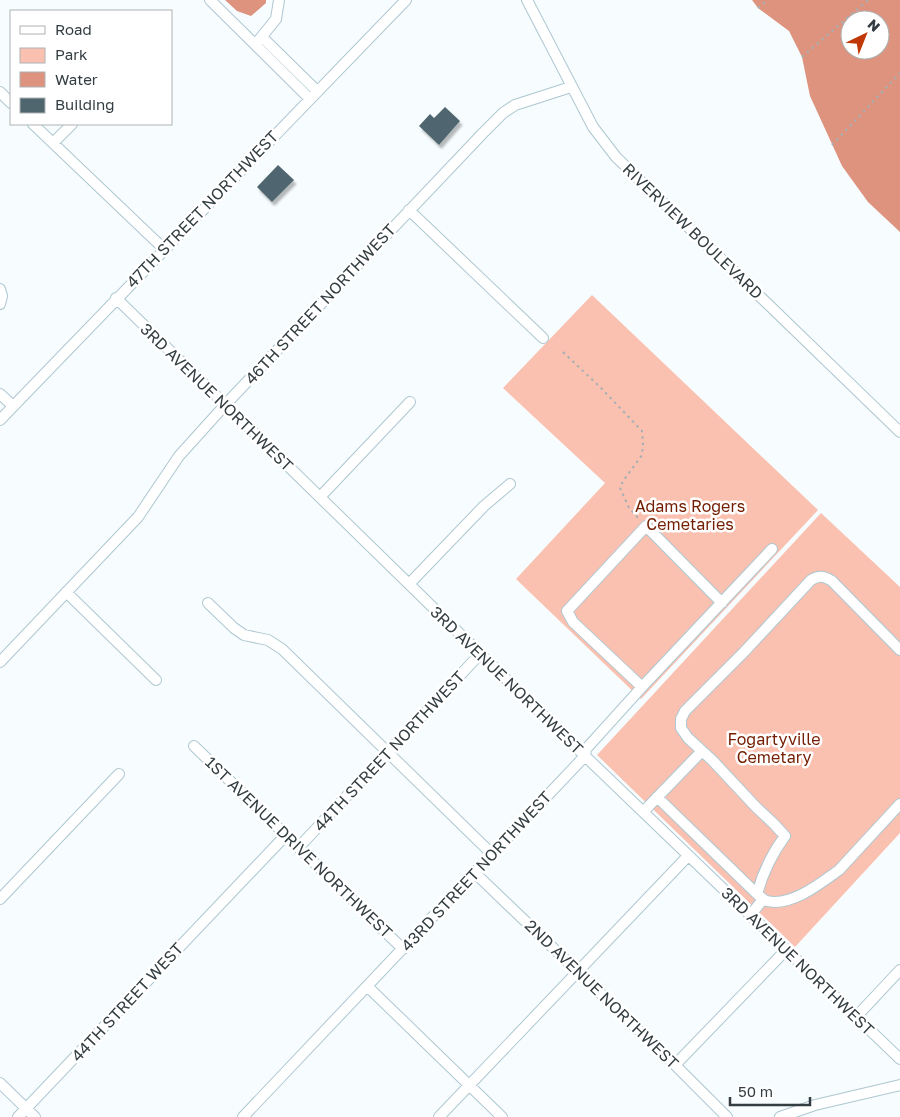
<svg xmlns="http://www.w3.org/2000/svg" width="900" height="1117" viewBox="0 0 900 1117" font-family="'Golos Text',sans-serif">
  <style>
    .green { fill: #fac1b1 }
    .water { fill: #dd937e; fill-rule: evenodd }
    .building { fill: #4f666f; filter: url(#shadow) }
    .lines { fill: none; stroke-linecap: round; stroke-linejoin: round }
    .minor-casing { stroke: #adc7d1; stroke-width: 12 }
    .path { stroke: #a8afb2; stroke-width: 2; stroke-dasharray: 2.5 4; stroke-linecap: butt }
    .minor { stroke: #fff; stroke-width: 10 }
    .labels { text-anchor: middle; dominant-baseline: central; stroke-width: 5; stroke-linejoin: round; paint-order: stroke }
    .street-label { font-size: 16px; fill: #343e42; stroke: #fff }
    .park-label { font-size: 16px; fill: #731d01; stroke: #fff }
  </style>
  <defs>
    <filter id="shadow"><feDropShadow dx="2.5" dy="4" stdDeviation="1" flood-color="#0004"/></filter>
  </defs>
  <rect width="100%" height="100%" fill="#f7fcfe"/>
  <path class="green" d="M592,295l226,215 -177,189 -125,-120 89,-96 -102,-95z
    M821,513l79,74v246l-105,114 -198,-192z"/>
  <path class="water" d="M225,0h41v3l-15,13 -14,-5z
    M752,0h148v232l-32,-30 -26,-36 -32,-70 -8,-39 -13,-26 -31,-23zM850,20h30v30h-30z"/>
  <path class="building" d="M445,107l15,14 -21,24 -20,-19 11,-12 4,4z
    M278,165l16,15 -22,22 -15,-15z"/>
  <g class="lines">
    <defs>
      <path id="minor" d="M210,0l100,99
        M527,0l66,127 23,30 284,275
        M262,37l55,54
        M259,40l17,-21 3,-19
        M0,92l11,11
        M33,124l131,125
        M53,143l19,-19
        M409,210l134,128
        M0,289l2,7 -2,8
        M116,298l469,458 315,303
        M0,394l13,12
        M0,420l406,-420
        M320,497l90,-95
        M409,584l75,-78 26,-22
        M66,592l90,88
        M208,603l26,25 10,7 24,5 14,9 211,206
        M900,650l-68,-69c-8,-5 -13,-6 -21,-1l-67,72 -59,59 -4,8v9l7,10 25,23 42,45 19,18 11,12c-14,19 -22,36 -28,58 3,2 6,6 10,7 24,6 54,-18 72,-31l61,-66
        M0,662l138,-145 41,-61 46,-51 258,-272 20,-20 12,-8 56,-18
        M642,687l-69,-65 -6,-11 79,-85 76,77
        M194,746l209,203
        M585,756l1,-7 56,-62 130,-138
        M657,797l100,97
        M643,812l59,-61
        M299,847l181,-193
        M475,873l200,192 52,52
        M0,899l119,-125
        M750,916l13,-17
        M367,986l135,131
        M856,1017l44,-47
        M675,1065l111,-115
        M0,1083l35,34
        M18,1117l268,-282
        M243,1117l342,-361
        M439,1117l249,-261
        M780,1117l35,-12 85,-20"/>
    </defs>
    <use href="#minor" class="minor-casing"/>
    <path class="path" d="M758,8l10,-8
      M802,57l66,-57
      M832,145l68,-72
      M563,352l38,36 41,43 1,12 -1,12 -19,26 -3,7 9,20 10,11"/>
    <use href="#minor" class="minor"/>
  </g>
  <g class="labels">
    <g class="street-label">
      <text transform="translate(202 209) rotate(-46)">47TH STREET NORTHWEST</text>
      <text transform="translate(693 231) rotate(44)">RIVERVIEW BOULEVARD</text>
      <text transform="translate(320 304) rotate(-47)">46TH STREET NORTHWEST</text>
      <text transform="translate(217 397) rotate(44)">3RD AVENUE NORTHWEST</text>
      <text transform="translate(507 680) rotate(44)">3RD AVENUE NORTHWEST</text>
      <text transform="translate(389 751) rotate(-47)">44TH STREET NORTHWEST</text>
      <text transform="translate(299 847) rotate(44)">1ST AVENUE DRIVE NORTHWEST</text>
      <text transform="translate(476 871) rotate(-47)">43RD STREET NORTHWEST</text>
      <text transform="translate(798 961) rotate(44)">3RD AVENUE NORTHWEST</text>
      <text transform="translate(602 994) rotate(44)">2ND AVENUE NORTHWEST</text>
      <text transform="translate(127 1002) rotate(-47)">44TH STREET WEST</text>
    </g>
    <g class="park-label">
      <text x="690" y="506">Adams Rogers<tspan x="690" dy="18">Cemetaries</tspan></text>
      <text x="774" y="739">Fogartyville<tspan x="774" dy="18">Cemetary</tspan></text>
    </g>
  </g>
  <rect x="10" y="10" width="162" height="115" fill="#ffffff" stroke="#aeb2b3"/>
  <rect x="20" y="26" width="25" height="8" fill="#ffffff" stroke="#aeb2b3"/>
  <text x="55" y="35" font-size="15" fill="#343e42">Road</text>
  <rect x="20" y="48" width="25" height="15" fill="#fac1b1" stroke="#aeb2b3"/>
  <text x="55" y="60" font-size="15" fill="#343e42">Park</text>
  <rect x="20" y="72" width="25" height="15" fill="#dd937e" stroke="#aeb2b3"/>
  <text x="55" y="85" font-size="15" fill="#343e42">Water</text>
  <rect x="20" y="98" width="25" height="15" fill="#4f666f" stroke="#aeb2b3"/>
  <text x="55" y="110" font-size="15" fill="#343e42">Building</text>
  <g transform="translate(865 35) rotate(43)"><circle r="24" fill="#ffffff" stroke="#aeb2b3"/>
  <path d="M0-4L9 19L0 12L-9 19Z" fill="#c03805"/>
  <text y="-8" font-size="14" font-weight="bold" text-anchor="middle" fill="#343e42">N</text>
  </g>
  <path d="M730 1097v8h80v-8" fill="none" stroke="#343e42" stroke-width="2.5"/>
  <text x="738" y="1097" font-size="15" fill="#343e42" stroke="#ffffff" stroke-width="4" paint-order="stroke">50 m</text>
</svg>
